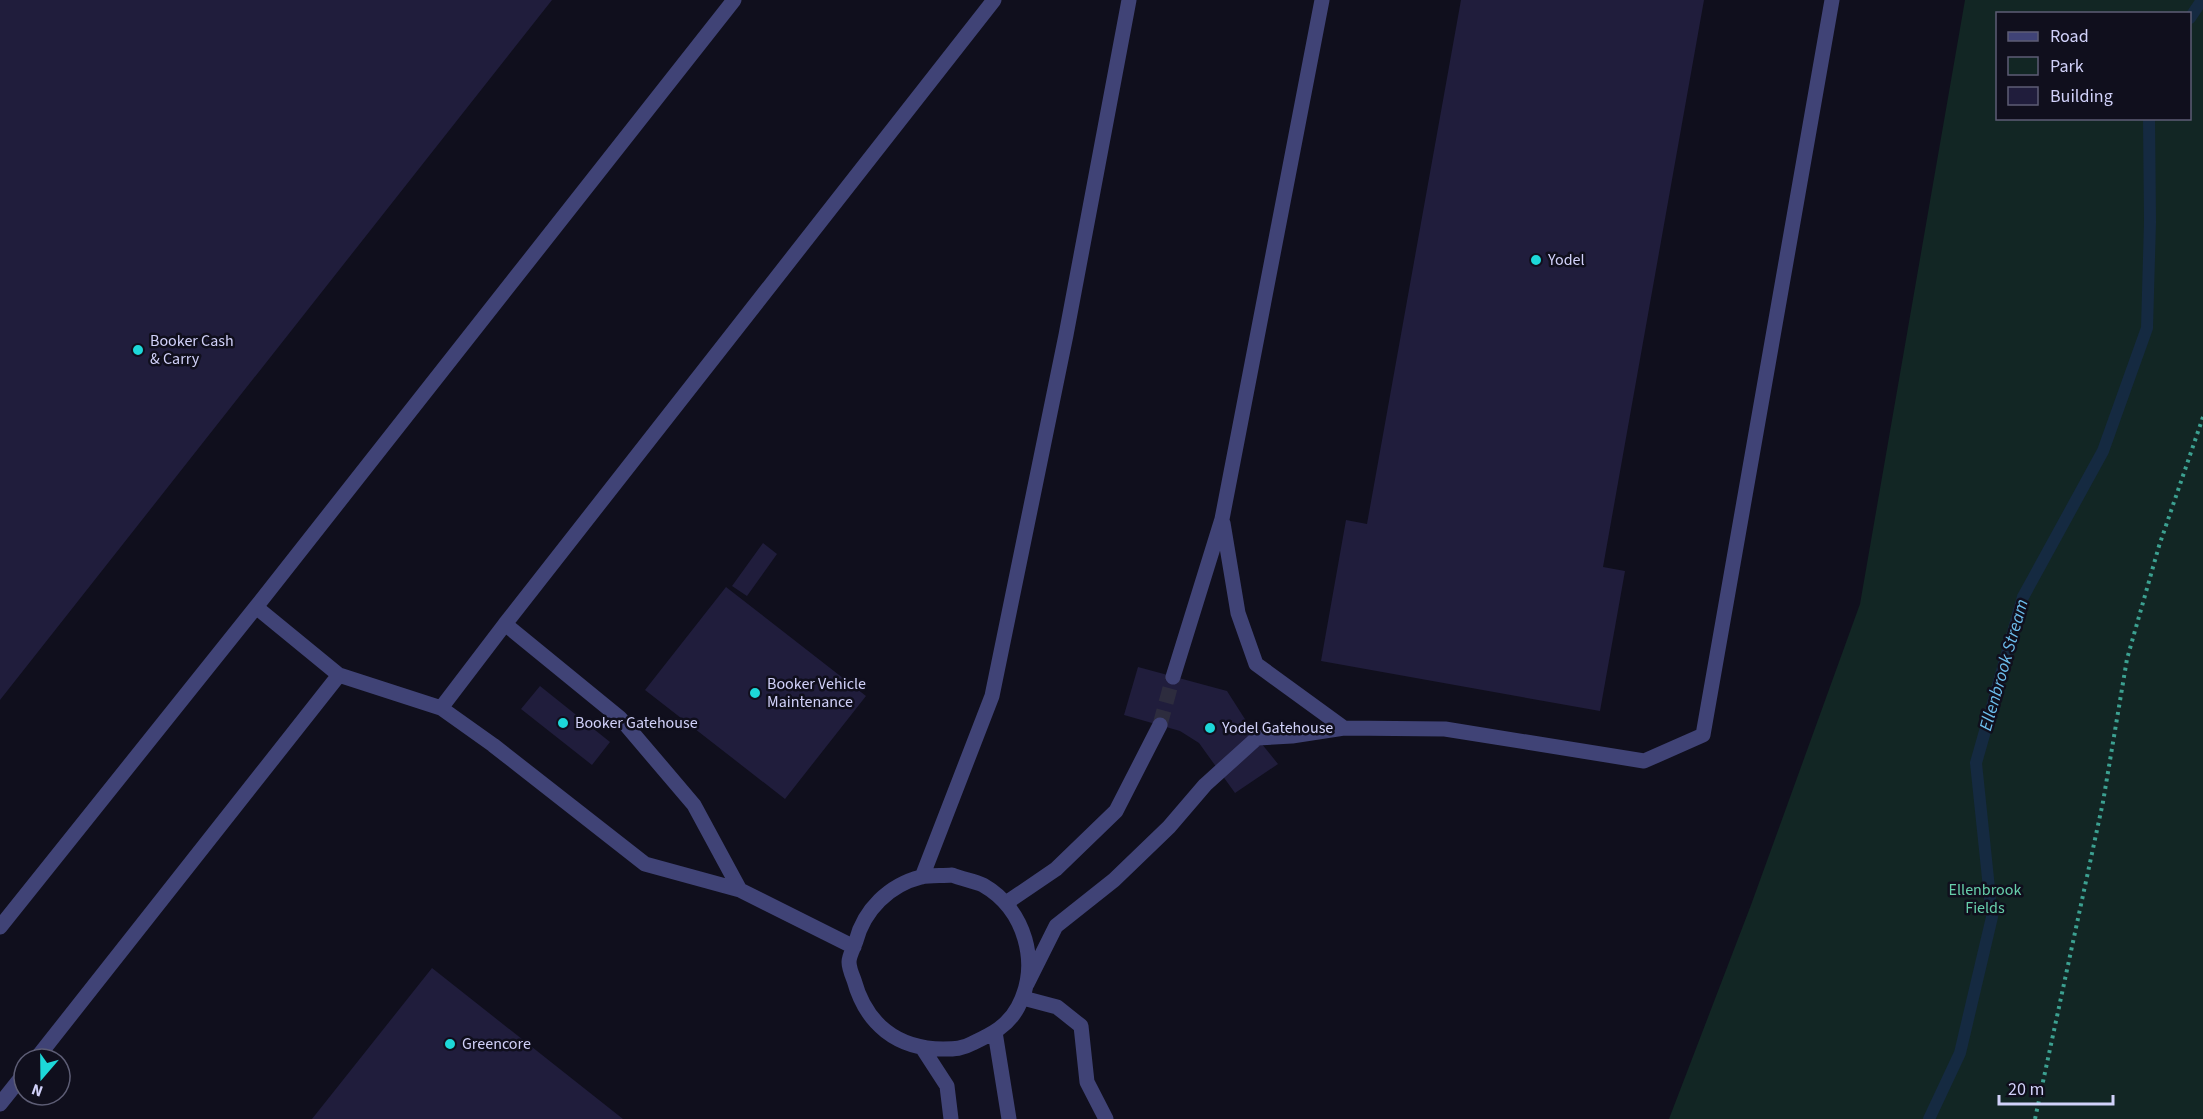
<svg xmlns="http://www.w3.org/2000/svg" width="2203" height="1119" viewBox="0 0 2203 1119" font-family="'Source Sans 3',sans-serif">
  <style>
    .green { fill: #122624; fill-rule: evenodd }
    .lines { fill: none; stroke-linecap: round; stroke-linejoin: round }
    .stream { stroke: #152a41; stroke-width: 12 }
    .building { fill: #201d3c }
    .minor-tunnel { stroke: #2d2c3e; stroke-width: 15; stroke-dasharray: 15 8; stroke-linecap: butt }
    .path { stroke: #3ca191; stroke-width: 4; stroke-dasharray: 3 4.5; stroke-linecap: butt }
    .minor { stroke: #404376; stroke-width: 15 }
    .poi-dot { fill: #1dd8d9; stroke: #100f1d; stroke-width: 2 }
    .labels { text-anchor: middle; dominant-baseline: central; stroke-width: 5; stroke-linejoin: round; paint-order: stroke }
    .poi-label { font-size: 16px; fill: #d1d1f9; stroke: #100f1d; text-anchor: start }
    .park-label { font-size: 16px; fill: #67cfab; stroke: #100f1d }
    .water-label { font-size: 18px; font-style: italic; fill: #6cbdec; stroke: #100f1d }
  </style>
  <rect width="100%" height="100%" fill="#100f1d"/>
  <path class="green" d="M1965,0h238v1119h-534l82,-214 109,-301zM1998,14h192v104h-192z"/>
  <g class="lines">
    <path class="stream" d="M2190,18l12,-18
      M1929,1119l31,-66 32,-136 -16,-154 47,-166 80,-146 44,-123 3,-106 -1,-104"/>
  </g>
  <path class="building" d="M0,0h552l-552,700z
    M1461,0h243l-101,567 22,4 -25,140 -279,-50 25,-141 21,4z
    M763,543l14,11 -30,42 -15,-10z
    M726,587l140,109 -81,103 -140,-109z
    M1138,667l89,24 30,47 21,26 -43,29 -36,-50 -19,-12 -56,-16z
    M540,686l70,56 -18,23 -71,-56z
    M432,968l191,151h-311z"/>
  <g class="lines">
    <path class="minor-tunnel" d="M1160,725l13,-48"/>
    <path class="path" d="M2035,1119l68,-317 24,-143 32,-113 44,-129"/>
    <path class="minor" d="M1223,523l15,90 18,51 88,64
      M256,607l83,68
      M1173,677l49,-158 100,-519
      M441,708l64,-84
      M952,875c10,4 22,6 31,10 42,24 58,79 35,122 -10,19 -26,27 -45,36 -11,6 -18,6 -30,6 -46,0 -77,-25 -89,-69 -2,-5 -5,-12 -5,-18 0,-6 5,-15 7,-21 8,-31 33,-56 65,-64 9,-2 21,-1 31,-2z
      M922,877l70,-181 74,-361 63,-335
      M740,890l-46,-85 -74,-87 -115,-94 489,-624
      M1006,903l50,-34 60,-58 44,-86
      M0,927l256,-320 478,-607
      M1027,984l29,-58 58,-46 55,-53 36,-42 52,-47 35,-2 52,-8 101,1 199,32 59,-26 129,-735
      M1023,998l34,9 24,19 6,56 19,37
      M995,1032l14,87
      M923,1049l24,37 4,33
      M36,1059l303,-384 102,33 52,37 152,119 95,26 114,57
      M0,1104l24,-30"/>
  </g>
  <g class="poi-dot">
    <circle cx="1536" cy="260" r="6"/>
    <circle cx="138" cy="350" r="6"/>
    <circle cx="755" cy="693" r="6"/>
    <circle cx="563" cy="723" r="6"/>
    <circle cx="1210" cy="728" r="6"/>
    <circle cx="450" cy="1044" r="6"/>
  </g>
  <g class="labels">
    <g class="poi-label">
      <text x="1548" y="260">Yodel</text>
      <text x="150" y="341">Booker Cash<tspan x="150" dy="18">&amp; Carry</tspan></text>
      <text x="767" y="684">Booker Vehicle<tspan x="767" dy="18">Maintenance</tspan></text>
      <text x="575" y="723">Booker Gatehouse</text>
      <text x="1222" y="728">Yodel Gatehouse</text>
      <text x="462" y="1044">Greencore</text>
    </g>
    <g class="park-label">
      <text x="1985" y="890">Ellenbrook<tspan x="1985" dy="18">Fields</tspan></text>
    </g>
    <g class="water-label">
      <text transform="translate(2004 665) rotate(-74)">Ellenbrook Stream</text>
    </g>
  </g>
  <rect x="1996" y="12" width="195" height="108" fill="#100f1d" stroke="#5d5d75" stroke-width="1.5"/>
  <rect x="2008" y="32" width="30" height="9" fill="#404376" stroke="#5d5d75" stroke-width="1.5"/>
  <text x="2050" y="42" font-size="18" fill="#d1d1f9">Road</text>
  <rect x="2008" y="57" width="30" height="18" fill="#122624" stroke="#5d5d75" stroke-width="1.5"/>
  <text x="2050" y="72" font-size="18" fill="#d1d1f9">Park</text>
  <rect x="2008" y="87" width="30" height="18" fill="#201d3c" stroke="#5d5d75" stroke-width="1.5"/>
  <text x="2050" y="102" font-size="18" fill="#d1d1f9">Building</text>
  <g transform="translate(42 1077) rotate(200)"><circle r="28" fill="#100f1d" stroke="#5d5d75" stroke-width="1.5"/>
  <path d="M0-4.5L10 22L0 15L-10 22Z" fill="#1dd8d9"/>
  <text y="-9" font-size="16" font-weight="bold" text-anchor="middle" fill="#d1d1f9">N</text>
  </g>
  <path d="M1999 1095v9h114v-9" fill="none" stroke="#d1d1f9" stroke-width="3"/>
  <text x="2008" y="1095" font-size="18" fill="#d1d1f9" stroke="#100f1d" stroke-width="4.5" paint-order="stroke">20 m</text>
</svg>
